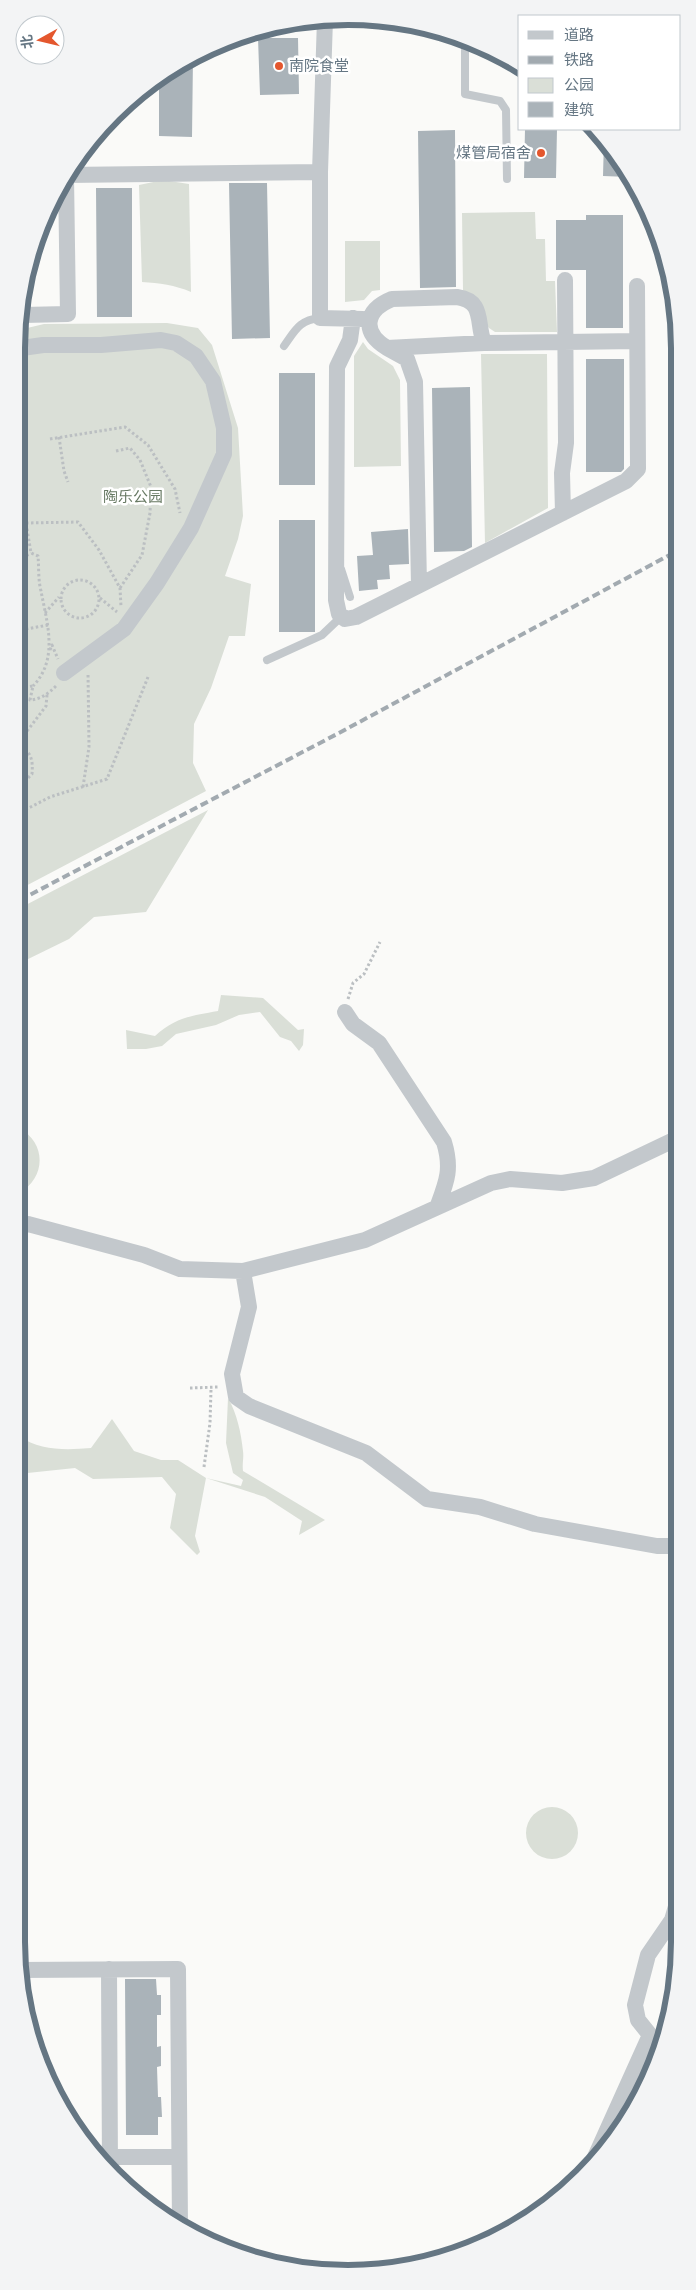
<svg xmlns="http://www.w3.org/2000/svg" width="696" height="2290" viewBox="0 0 696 2290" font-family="Raleway,'Noto Sans SC',sans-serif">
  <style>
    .green { fill: #dadfd7 }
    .building { fill: #aab3b9 }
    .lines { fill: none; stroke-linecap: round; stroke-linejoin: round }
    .path { stroke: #bbbfc2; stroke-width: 3; stroke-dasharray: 2.5 2.5; stroke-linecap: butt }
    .service { stroke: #c3c8cc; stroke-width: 8 }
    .minor { stroke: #c3c8cc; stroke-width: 16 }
    .rail { stroke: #a2aab0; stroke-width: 4; stroke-dasharray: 8 4; stroke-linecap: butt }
    .poi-dot { fill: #e4572e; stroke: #fff; stroke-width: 2 }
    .labels { text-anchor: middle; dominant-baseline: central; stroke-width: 5; stroke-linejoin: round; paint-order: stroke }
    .poi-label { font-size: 15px; fill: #657683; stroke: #fff; text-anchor: start }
    .park-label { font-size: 15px; fill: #687a64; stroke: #fff }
    .rim { fill: none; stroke: #657683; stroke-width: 6 }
  </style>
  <rect width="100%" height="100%" fill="#fafaf8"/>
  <path class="green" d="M163,180l26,4 2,108c-16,-7 -32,-9 -49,-10l-3,-97z
    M535,212l1,27h9l1,42h9l2,51h-62l-6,-4 -26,-38 -1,-77z
    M345,241h35v49l-8,1 -8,9 -19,2z
    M167,323l31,5 14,17 26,83 5,88 -5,23 -13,37 26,8 -6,52h-16l-18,52 -17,36 -1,39 13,28 -186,98 3,-560 21,-5z
    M363,342l5,7 25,17 7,14 1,86 -47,1v-111z
    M481,354h66l1,154 -63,35z
    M208,810l-62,102 -52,5 -25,22 -49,24v-55z
    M221,995l42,3 35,32 6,-1 -1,16 -4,6 -8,-10 -11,-4 -20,-25 -21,3 -23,10 -40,9 -14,12 -16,3h-19l-1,-19 29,6c21,-19 36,-20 63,-25z
    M19,1128c28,15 27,50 0,65z
    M18,1398l1,38c21,15 47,14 72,12l21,-29 22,32 27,9h17l28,18 35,8 2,-6 -10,-7 -7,-30 2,-45c9,16 13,34 15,53 1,7 -1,12 0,20l82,49 -26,15 3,-14 -37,-24 -59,-19 -11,58 5,16 -3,3 -27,-27 6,-34 -14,-17 -69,2 -18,-11 -57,6z
    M526 1833a26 26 0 1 1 52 0a26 26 0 1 1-52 0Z"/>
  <path class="building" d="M258,38h40l1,56 -39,1z
    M193,57l-1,80 -33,-1v-60z
    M525,129h32l-1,49h-32z
    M455,130l1,157 -36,1 -2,-157z
    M604,139l14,22 11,16 -26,-1z
    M229,183h38l3,155 -38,1z
    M96,188h36v129h-35z
    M586,215h37v113h-37v-58h-30v-50h30z
    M586,359h38v110l-3,3h-35z
    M279,373h36v112h-36z
    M470,387l2,160 -8,4 -30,1 -2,-164z
    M279,520h36v112h-36z
    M408,529l1,35 -20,1 1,14 -13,1 1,9 -19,2 -2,-35 16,-1 -2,-23z
    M125,1979h31l1,16h4v20h-4v32l4,-1v20l-4,1 1,30h3l1,20h-4v18h-32z"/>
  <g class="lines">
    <path class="path" d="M59,437l5,34 4,11
      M50,439l75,-12 23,18 27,44 5,24
      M116,451l14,-3 10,12 11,27 -1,26 -8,42 -22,33
      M26,523l52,-1 21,28 21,38 1,19
      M22,524l4,-1 5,30 7,3c1,11 0,24 3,35 6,32 18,68 -8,95
      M22,558l9,-5
      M61 599a19 19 0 1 1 38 0a19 19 0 1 1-38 0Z
      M100,598l17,14
      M45,613l14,-16
      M21,630l27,-5
      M50,650l2,-5 6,14
      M21,652v-11
      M21,690l4,-3 8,-1 -3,14c11,-1 18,-6 26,-14
      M21,739l25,-33 1,-11
      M21,785l11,-11c1,-12 0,-21 -11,-28
      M83,787l6,-40 -1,-74
      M21,812l29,-15 57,-18 41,-102
      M348,999l5,-16 11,-9 16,-32
      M190,1388l28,-1
      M204,1467l6,-44 1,-34"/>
    <path class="service" d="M465,42v52l35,7 6,9 1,69
      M284,346c11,-15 15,-26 36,-28
      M341,569l9,28
      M267,660l55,-25 20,-19"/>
    <path class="minor" d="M325,19l-5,153v146l43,1
      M66,175l254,-3
      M23,284v31l45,-1 -2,-138
      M353,318l-3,22 -13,27 -1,233 3,14 6,5 11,-2 270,-136 12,-12 -1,-183
      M484,343l-97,5c-26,-16 -22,-38 5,-49l65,-2c28,4 19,26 27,46l153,-2
      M22,348l21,-3h58l60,-5 15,3 20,13 17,25 11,47v26l-33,74 -34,55 -33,46 -60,44
      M387,348l20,11 8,23 4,203
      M563,513l-1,-40 4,-30 -1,-163
      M345,1012l8,12 26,19 65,99c8,26 3,39 -6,63
      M19,1228l9,-4 116,31 36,14 63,2 122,-31 126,-57 19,-4 52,4 32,-5 84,-40
      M243,1271l6,36 -17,67 4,23 13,9 117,47 61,46 53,8 55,17 122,22h22
      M109,1969l1,202
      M19,1970l159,-1 2,257
      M110,2157h69
      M595,2157l55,-122 -12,-15 -3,-15 13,-50 24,-35 8,-27"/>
    <path class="rail" d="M20,900l319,-167 338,-182"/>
  </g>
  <g class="poi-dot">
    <circle cx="279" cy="66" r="5"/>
    <circle cx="541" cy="153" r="5"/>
  </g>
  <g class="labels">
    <g class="poi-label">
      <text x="289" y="66">南院食堂</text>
      <text x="531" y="153" text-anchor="end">煤管局宿舍</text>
    </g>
    <g class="park-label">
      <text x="133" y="497">陶乐公园</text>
    </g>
  </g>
  <path d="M0 0H696V2290H0ZM348 25H348A323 323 0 0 1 671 348V1942A323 323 0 0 1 348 2265H348A323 323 0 0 1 25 1942V348A323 323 0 0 1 348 25Z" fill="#f3f4f5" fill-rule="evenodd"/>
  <path class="rim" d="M348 25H348A323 323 0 0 1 671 348V1942A323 323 0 0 1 348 2265H348A323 323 0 0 1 25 1942V348A323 323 0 0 1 348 25Z"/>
  <rect x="518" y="15" width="162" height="115" fill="#ffffff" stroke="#c1c8cd"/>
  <rect x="528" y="31" width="25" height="8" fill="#c3c8cc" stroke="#c1c8cd"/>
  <text x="564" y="40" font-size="15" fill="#657683">道路</text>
  <rect x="528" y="56" width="25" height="8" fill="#a2aab0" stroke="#c1c8cd"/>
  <text x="564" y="65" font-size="15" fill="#657683">铁路</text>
  <rect x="528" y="78" width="25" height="15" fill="#dadfd7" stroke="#c1c8cd"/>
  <text x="564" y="90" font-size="15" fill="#657683">公园</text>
  <rect x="528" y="102" width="25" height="15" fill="#aab3b9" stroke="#c1c8cd"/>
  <text x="564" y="115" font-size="15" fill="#657683">建筑</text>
  <g transform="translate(40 40) rotate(262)"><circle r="24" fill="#ffffff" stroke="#c1c8cd"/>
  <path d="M0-4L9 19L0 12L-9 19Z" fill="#e4572e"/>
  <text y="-8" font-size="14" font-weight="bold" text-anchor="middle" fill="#657683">北</text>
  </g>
</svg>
